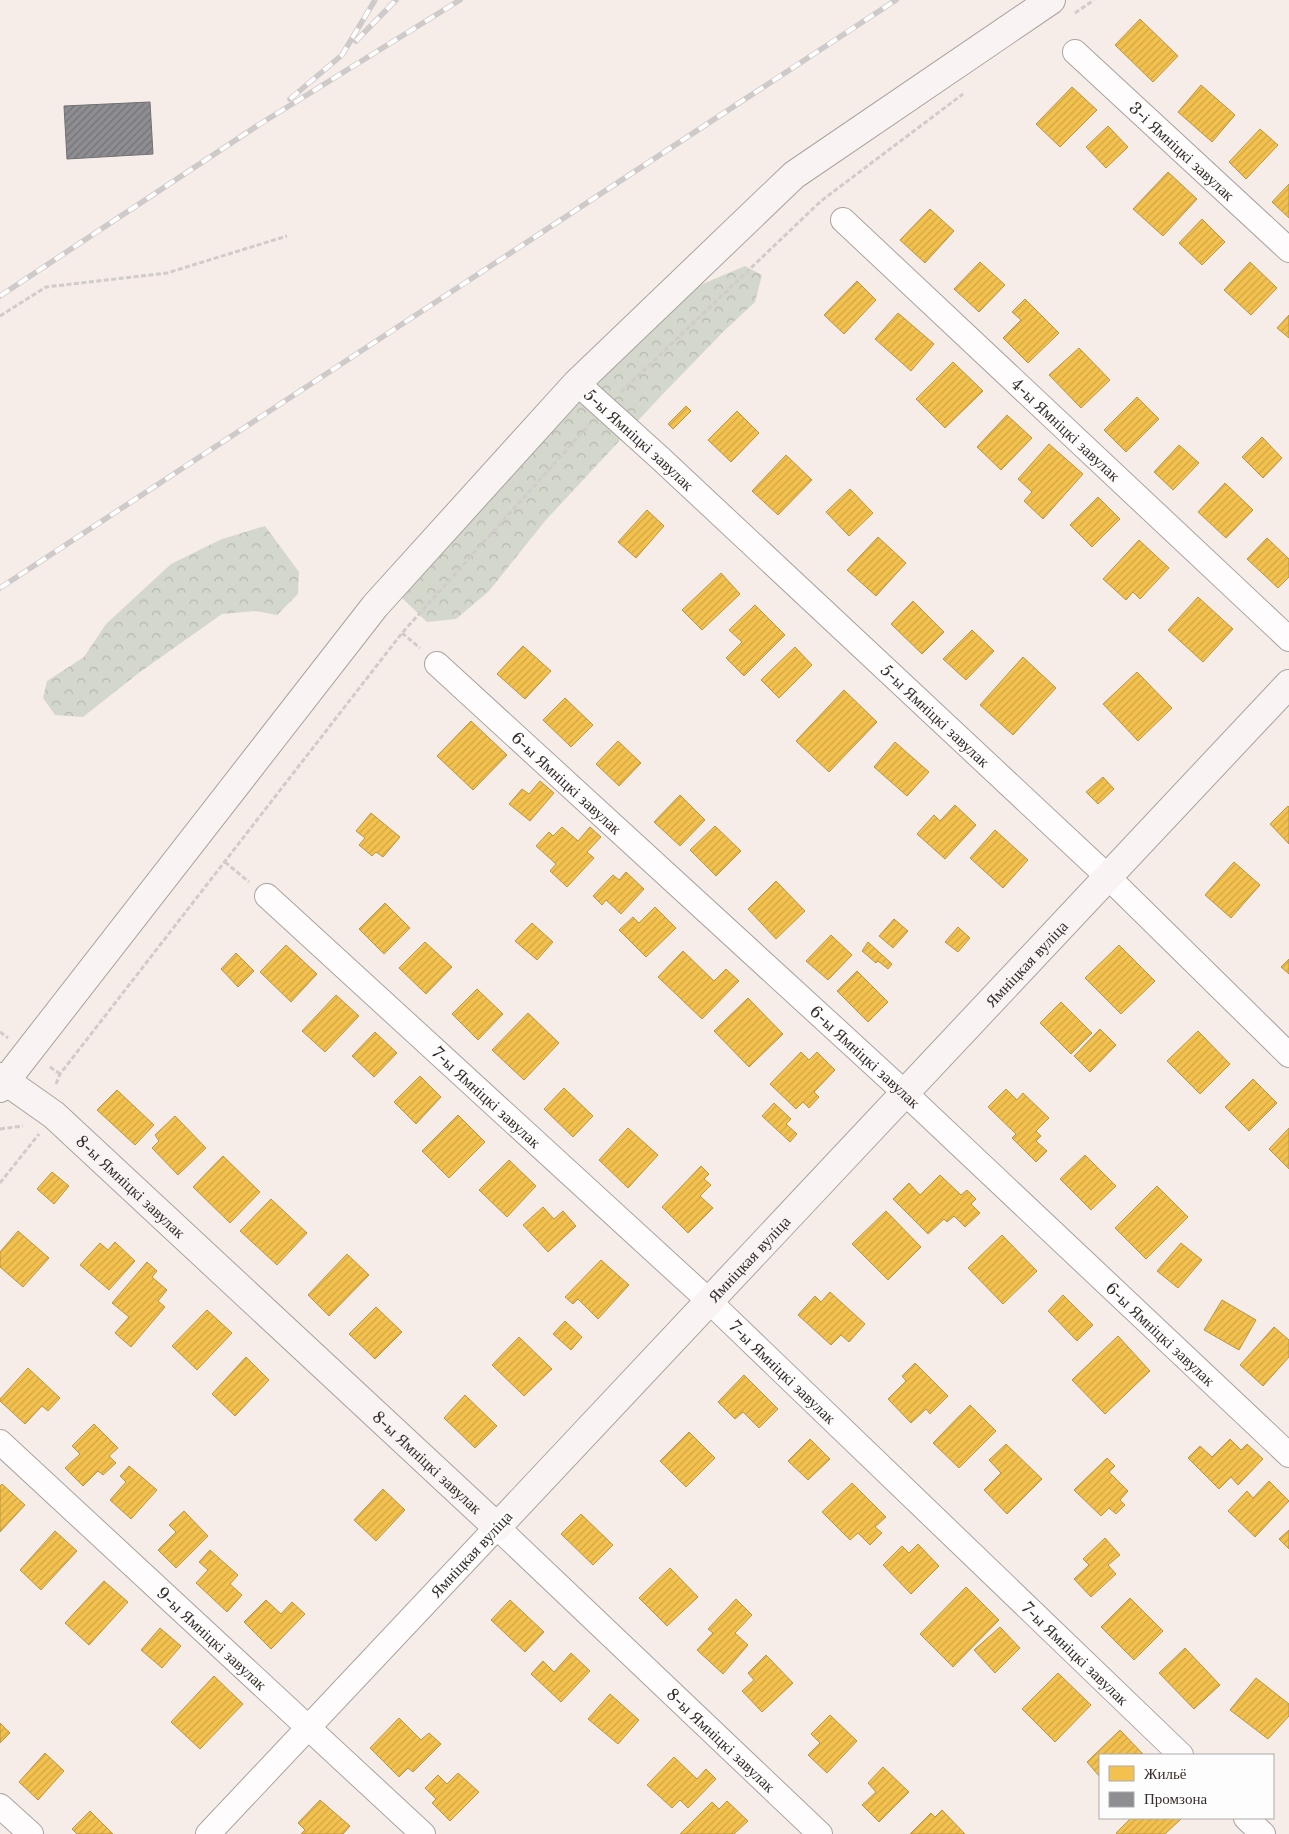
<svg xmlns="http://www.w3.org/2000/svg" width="1289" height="1834" viewBox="0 0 1289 1834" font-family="'Libre Baskerville',serif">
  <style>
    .forest { fill: url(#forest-crowns) }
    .homes { fill: url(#homes-hatch); stroke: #ba9543 }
    .industry { fill: url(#industry-hatch); stroke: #737073 }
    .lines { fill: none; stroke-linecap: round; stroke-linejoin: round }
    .minor-casing { stroke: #aaa39f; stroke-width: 26 }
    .secondary-casing { stroke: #aaa39f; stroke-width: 30 }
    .path { stroke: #d0ccca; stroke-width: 3; stroke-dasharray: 5 2.5; stroke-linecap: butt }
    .minor { stroke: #fefcfc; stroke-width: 24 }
    .secondary { stroke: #f9f4f3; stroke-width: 28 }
    .rail-casing { stroke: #cdcac9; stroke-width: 5.5 }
    .rail { stroke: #fdfdfd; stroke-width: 4; stroke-dasharray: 11; stroke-linecap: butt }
    .labels { text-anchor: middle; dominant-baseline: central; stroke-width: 5; stroke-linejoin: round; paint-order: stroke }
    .street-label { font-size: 16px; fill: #362e2a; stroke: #fdfdfd }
  </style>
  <defs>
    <pattern id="forest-crowns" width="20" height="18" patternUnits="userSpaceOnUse" patternTransform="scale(1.25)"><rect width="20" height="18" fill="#d4d7cc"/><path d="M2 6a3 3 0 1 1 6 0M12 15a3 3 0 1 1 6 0" fill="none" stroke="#b7b9af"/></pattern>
    <pattern id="homes-hatch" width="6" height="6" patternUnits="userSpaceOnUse" patternTransform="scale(1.25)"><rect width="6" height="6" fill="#f2c14e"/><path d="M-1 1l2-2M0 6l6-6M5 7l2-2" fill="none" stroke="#d0a644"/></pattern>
    <pattern id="industry-hatch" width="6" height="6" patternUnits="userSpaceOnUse" patternTransform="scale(1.25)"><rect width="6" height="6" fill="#8d8d92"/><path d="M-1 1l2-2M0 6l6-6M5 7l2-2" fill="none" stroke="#747477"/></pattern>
  </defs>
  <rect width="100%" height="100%" fill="#f6ede9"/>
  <path class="forest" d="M745,266l17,9 -7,27 -32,30 -63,65 -115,124 -56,70 -33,28 -29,3 -25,-24 6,-27 231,-253 61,-33z
    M265,526l34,46 -1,22 -21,21 -21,-4 -34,3 -82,58 -57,45 -28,-2 -12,-17 4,-17 37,-24 22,-33 65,-60 51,-25z"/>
  <path class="homes" d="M1140,19l38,37 -25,26 -38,-37z
    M1201,85l34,30 -23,27 -34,-30z
    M1072,87l25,23 -37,37 -24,-23z
    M1108,126l20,21 -22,21 -20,-21z
    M1260,129l18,16 -32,34 -17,-17z
    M1168,172l29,27 -34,37 -30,-27z
    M1289,184v34l-17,-16z
    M930,209l24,22 -29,32 -25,-23z
    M1202,219l23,23 -23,23 -23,-22z
    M980,262l25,23 -26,27 -25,-23z
    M1250,262l27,26 -26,27 -27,-25z
    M857,281l19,19 -32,34 -20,-19z
    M1025,299l34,34 -31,30 -25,-25 18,-18 -9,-8z
    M898,313l36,31 -23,27 -36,-32z
    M1289,315v23l-12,-10z
    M1079,348l31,32 -29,28 -32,-33z
    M953,362l30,29 -38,37 -29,-29z
    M1137,397l22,22 -33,33 -22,-22z
    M686,406l5,5 -18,18 -5,-5z
    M737,411l22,22 -28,29 -23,-22z
    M1007,415l25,23 -31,32 -24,-23z
    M1262,437l20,21 -19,20 -21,-21z
    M1049,444l34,30 -40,45 -19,-18 8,-9 -14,-13z
    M1179,445l20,18 -26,27 -19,-18z
    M786,455l26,25 -34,35 -26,-24z
    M1225,483l28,27 -27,28 -28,-26z
    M850,489l23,24 -24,23 -23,-24z
    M1098,497l22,22 -28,28 -22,-22z
    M647,510l17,16 -28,32 -18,-16z
    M878,537l28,26 -30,33 -29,-26z
    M1267,538l22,21v18l-11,11 -31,-29z
    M1139,540l30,28 -29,31 -7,-7 -7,8 -23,-21z
    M721,573l19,21 -38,36 -20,-20z
    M1198,597l35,32 -30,33 -35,-32z
    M913,601l31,31 -22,22 -31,-30z
    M755,605l30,30 -41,41 -18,-18 16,-16 -13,-12z
    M972,630l22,21 -28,29 -23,-21z
    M523,646l28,25 -26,28 -28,-25z
    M795,647l17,18 -33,33 -18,-18z
    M1023,657l33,31 -43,47 -33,-30z
    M1137,672l35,36 -34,33 -35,-37z
    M844,690l33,32 -48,50 -33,-31z
    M565,698l28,27 -22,22 -28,-27z
    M471,721l36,34 -34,35 -36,-34z
    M618,741l23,22 -22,23 -23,-22z
    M895,742l34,30 -22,24 -33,-29z
    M1103,777l11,12 -16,15 -12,-12z
    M540,781l14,12 -24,28 -21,-17 13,-15 7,5z
    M680,795l25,25 -25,26 -26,-24z
    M955,805l21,20 -31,34 -28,-25 17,-19 6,6z
    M1288,806l1,1v37l-19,-20z
    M371,813l29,24 -17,20 -7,-5 -4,4 -13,-11 6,-7 -9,-7z
    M715,826l26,25 -25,25 -26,-26z
    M562,827l16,14 12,-14 11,10 -14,15 7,6 -27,29 -17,-16 6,-7 -20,-18 13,-14 4,4z
    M995,830l33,30 -25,28 -33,-30z
    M1234,862l26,23 -29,33 -26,-23z
    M626,872l18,17 -23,25 -15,-14 -4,5 -9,-9 20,-21 6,5z
    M776,881l29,30 -29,28 -28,-30z
    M385,903l25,25 -26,26 -25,-25z
    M655,907l21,21 -30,29 -27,-27 14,-13 6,6z
    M894,919l14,12 -15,17 -14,-12z
    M532,923l21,19 -16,18 -22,-19z
    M958,927l12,11 -12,14 -13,-10z
    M831,935l21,20 -24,25 -22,-19z
    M425,942l27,25 -26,27 -27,-26z
    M868,942l24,22 -4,5 -10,-8 -2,2 -14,-12z
    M286,945l31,29 -26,28 -31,-30z
    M1119,945l36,36 -34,33 -36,-36z
    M683,951l31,30 12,-12 13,12 -37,38 -44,-42z
    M236,953l18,18 -16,16 -17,-18z
    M1289,959v15l-8,-7z
    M857,971l31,31 -20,20 -31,-31z
    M477,989l26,25 -25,26 -26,-26z
    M336,995l23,21 -34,36 -23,-21z
    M748,998l35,36 -34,33 -35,-36z
    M1061,1002l31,31 -21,21 -31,-31z
    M528,1013l31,30 -35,37 -32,-30z
    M1100,1029l16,16 -26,27 -16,-16z
    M1198,1031l32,33 -30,30 -33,-33z
    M375,1032l22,21 -23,24 -22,-21z
    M801,1052l8,8 8,-8 18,18 -21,22 5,5 -10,11 -6,-6 -7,7 -26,-25z
    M420,1076l21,21 -25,27 -22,-22z
    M1253,1079l24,24 -28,28 -24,-24z
    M564,1088l29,28 -20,21 -29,-28z
    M1006,1089l11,11 6,-7 26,25 -13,13 5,5 -5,5 11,10 -11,11 -24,-24 4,-4 -28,-27z
    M117,1090l37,35 -19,20 -38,-35z
    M774,1103l17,16 -5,5 11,10 -7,8 -28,-26z
    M458,1115l27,27 -36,36 -27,-27z
    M175,1116l31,32 -28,27 -26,-27 7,-7 -4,-6z
    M628,1128l30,27 -30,33 -29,-28z
    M1289,1128v41l-20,-20z
    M1085,1155l31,31 -25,24 -31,-31z
    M223,1156l37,36 -30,31 -37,-36z
    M509,1160l27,26 -29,31 -28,-27z
    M701,1166l8,8 -5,5 7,6 -11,11 13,12 -25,25 -26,-26z
    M52,1172l17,14 -15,18 -17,-15z
    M940,1175l21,20 6,-5 9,9 -5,5 9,9 -15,14 -11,-11 -7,6 -3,-3 -16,15 -35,-35 16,-16 11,12z
    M1157,1186l31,31 -42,42 -31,-31z
    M271,1199l36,34 -30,32 -37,-34z
    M543,1207l11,12 9,-8 13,15 -28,26 -25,-27z
    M886,1211l35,36 -33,33 -36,-36z
    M18,1231l31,27 -26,29 -23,-20v-15z
    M1002,1235l35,36 -34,33 -35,-36z
    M115,1242l20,19 -26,29 -29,-25 20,-22 8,7z
    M1181,1243l21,17 -24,28 -21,-17z
    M347,1254l22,21 -40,41 -21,-21z
    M601,1260l28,25 -31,34 -20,-20 -5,5 -8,-7z
    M147,1262l10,9 -5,6 15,13 -9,11 7,6 -34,40 -16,-14 14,-16 -17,-14z
    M830,1292l35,32 -16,18 -8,-7 -10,10 -33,-30 17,-19 6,6z
    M1063,1295l30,30 -16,16 -29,-30z
    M1222,1300l34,20 -17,30 -35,-20z
    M376,1307l26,25 -27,27 -26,-25z
    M207,1310l25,23 -35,37 -25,-24z
    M565,1321l17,16 -11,13 -18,-16z
    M1274,1327l15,13v17l-26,29 -23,-21z
    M1118,1336l32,35 -45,43 -33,-34z
    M519,1337l33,32 -28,27 -32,-31z
    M246,1357l23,23 -34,36 -23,-22z
    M915,1363l33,33 -18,18 -4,-5 -15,14 -23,-24 18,-18 -4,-5z
    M28,1368l32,30 -12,13 -6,-5 -17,18 -25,-23v-2z
    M744,1375l34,34 -19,19 -16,-16 -8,7 -17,-17z
    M465,1395l32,31 -22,22 -31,-30z
    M970,1405l26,26 -37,37 -26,-25z
    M94,1424l24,24 -9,8 7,7 -13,12 -5,-4 -15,15 -18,-18 15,-14 -8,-8z
    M689,1432l26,26 -29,29 -26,-26z
    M810,1439l20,20 -22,21 -20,-19z
    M1230,1439l11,11 6,-6 16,15 -25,26 -7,-8 -12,12 -31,-31 12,-12 12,11z
    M1006,1444l36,35 -35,35 -23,-24 17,-17 -12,-13z
    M1107,1458l8,8 -6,6 19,19 -8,9 5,5 -9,9 -7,-6 -8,8 -27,-26z
    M129,1466l28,24 -26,29 -21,-19 16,-18 -6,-6z
    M1269,1481l20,20 -34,36 -27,-26 19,-20 6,7z
    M852,1483l34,34 -11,10 7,6 -12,12 -12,-12 -8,7 -28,-28z
    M2,1484l23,21 -25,27v-46z
    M383,1489l22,21 -29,31 -22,-21z
    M184,1511l24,25 -32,32 -18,-18 18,-18 -7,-7z
    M581,1514l32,31 -20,20 -32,-31z
    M1289,1530v19l-10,-10z
    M55,1531l22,20 -36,39 -21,-20z
    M1105,1538l15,17 -12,10 8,9 -25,23 -17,-18 15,-14 -6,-6z
    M918,1544l21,22 -28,28 -28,-29 19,-19 7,7z
    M210,1550l28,25 -8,9 12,11 -15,17 -31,-29 12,-13 -9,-8z
    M670,1568l28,29 -31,29 -28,-28z
    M104,1581l24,21 -39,43 -24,-22z
    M966,1587l33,33 -46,47 -33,-33z
    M1130,1598l33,33 -29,29 -33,-33z
    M736,1599l16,16 -17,18 13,12 -25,29 -26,-24 16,-17 -5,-4z
    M266,1600l15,14 11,-12 13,12 -34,35 -27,-27z
    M510,1600l34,32 -19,20 -34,-32z
    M1000,1627l20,21 -25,25 -21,-23z
    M160,1628l21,18 -19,22 -21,-18z
    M1185,1648l35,37 -26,24 -35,-36z
    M571,1653l19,18 -29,31 -30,-28 12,-13 11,11z
    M766,1655l27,28 -31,29 -20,-21 12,-11 -6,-7z
    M1058,1673l33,32 -36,37 -33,-33z
    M214,1676l29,28 -43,45 -29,-27z
    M1256,1678l33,26v12l-21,23 -38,-29z
    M610,1694l29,26 -21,24 -30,-25z
    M830,1715l27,26 -30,32 -19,-18 12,-12 -9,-9z
    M399,1718l22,22 8,-7 12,11 -28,28 -5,-4 -9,9 -29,-29z
    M0,1723l10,10 -10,10z
    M1120,1730l23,24 -43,1v22l-13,-15z
    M45,1753l19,18 -26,29 -19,-18z
    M674,1757l23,22 9,-10 10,10 -28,29 -8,-8 -8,8 -25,-23z
    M883,1767l26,25 -30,30 -17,-17 14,-13 -8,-9z
    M458,1773l21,19 -29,29 -18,-18 4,-4 -11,-11 13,-13 9,9z
    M320,1800l30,26 -7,8h-42l4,-4 -7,-7z
    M727,1801l21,20 -14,13h-54l32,-32 7,7z
    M942,1810l23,24h-55l21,-21 4,4z
    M90,1811l23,23h-36l-5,-5z
    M1131,1818h51l-17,16h-47l-2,-1z"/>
  <path class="industry" d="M150,102l3,52 -86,5 -3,-53z"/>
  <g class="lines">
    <defs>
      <g id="minor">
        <path id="s1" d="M1075,52l214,198"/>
        <path id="s2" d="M843,220l446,419"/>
        <path id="s3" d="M577,383l83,75 448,419 181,178"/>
        <path id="s4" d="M437,664l468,429 384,362"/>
        <path id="s5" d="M267,896l442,405 472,454"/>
        <path id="s6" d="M0,1442l423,392"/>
        <path d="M0,1806l31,28"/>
        <path d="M1246,1818l17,16"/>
        <path id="s7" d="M208,1834l289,-307 323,307"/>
      </g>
      <g id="secondary">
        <path id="s8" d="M0,1077l54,38 443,412 792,-843"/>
        <path d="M0,1088l375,-482 202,-223 217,-208 257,-175"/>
      </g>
    </defs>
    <use href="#minor" class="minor-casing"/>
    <use href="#secondary" class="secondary-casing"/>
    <path class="path" d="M1075,13l19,-13
      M0,316l46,-29 121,-14 120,-37
      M621,392l200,-191 142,-107
      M402,633l18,15
      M225,862l24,20
      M0,1032l8,6
      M50,1067l10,7
      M56,1084l4,-10 342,-441 187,-208
      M0,1129l23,-3
      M0,1183l39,-49"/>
    <use href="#minor" class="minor"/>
    <use href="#secondary" class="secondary"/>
    <defs>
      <path id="rail" d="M356,41l40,-41
        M290,99l52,-44 33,-55
        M0,296l260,-172 200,-124
        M0,588l896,-588"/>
    </defs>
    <use href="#rail" class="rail-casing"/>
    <use href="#rail" class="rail"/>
  </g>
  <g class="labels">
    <g class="street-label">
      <text stroke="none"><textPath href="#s1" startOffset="146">3-і Ямніцкі завулак</textPath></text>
      <text stroke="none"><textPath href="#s2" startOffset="306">4-ы Ямніцкі завулак</textPath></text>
      <text stroke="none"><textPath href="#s3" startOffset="84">5-ы Ямніцкі завулак</textPath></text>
      <text stroke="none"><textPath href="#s3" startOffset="489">5-ы Ямніцкі завулак</textPath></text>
      <text stroke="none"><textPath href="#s4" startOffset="176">6-ы Ямніцкі завулак</textPath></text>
      <text stroke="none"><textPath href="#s8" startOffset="1444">Ямніцкая вуліца</textPath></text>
      <text stroke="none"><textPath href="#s4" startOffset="581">6-ы Ямніцкі завулак</textPath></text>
      <text stroke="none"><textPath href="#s5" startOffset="298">7-ы Ямніцкі завулак</textPath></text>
      <text stroke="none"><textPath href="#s8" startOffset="171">8-ы Ямніцкі завулак</textPath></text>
      <text stroke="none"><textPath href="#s8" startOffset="1039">Ямніцкая вуліца</textPath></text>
      <text stroke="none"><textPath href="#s4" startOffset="986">6-ы Ямніцкі завулак</textPath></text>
      <text stroke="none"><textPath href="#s5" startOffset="702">7-ы Ямніцкі завулак</textPath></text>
      <text stroke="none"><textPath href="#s8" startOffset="576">8-ы Ямніцкі завулак</textPath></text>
      <text transform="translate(471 1554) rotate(-47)">Ямніцкая вуліца</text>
      <text stroke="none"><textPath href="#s6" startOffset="289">9-ы Ямніцкі завулак</textPath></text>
      <text stroke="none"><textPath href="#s5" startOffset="1108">7-ы Ямніцкі завулак</textPath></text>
      <text stroke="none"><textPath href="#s7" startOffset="731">8-ы Ямніцкі завулак</textPath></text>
    </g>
  </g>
  <rect x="1099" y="1754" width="175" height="65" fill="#fdfdfd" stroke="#adaaa9"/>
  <rect x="1109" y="1766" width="25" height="15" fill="#f2c14e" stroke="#adaaa9"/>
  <text x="1144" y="1779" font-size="15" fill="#362e2a">Жильё</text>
  <rect x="1109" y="1792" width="25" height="15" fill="#8d8d92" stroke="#adaaa9"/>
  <text x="1144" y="1804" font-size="15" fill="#362e2a">Промзона</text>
</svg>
